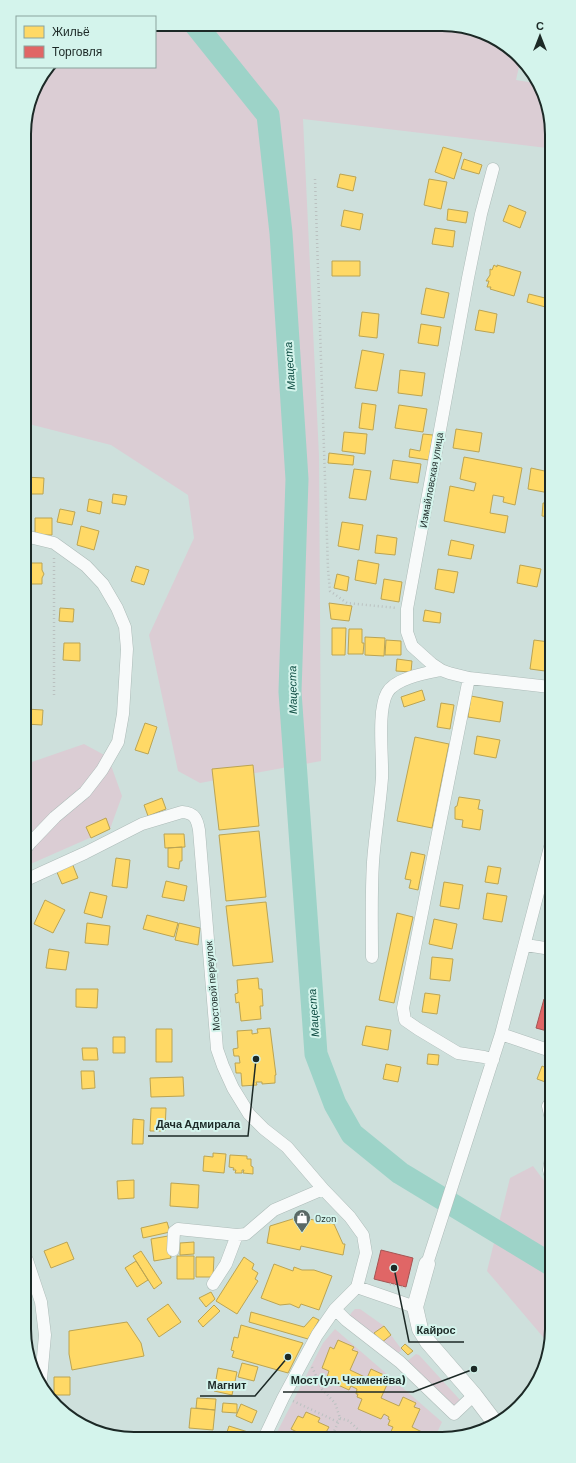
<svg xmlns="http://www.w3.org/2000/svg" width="576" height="1463" viewBox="0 0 576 1463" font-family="Barlow,sans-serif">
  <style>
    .green { fill: #dbcdd4 }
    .homes { fill: #ffd966; stroke: #bba453 }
    .shops { fill: #e06666; stroke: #a55453 }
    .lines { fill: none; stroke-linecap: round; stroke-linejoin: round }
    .river { stroke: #9dd3c8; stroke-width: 23 }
    .minor-casing { stroke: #adbbb8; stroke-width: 13 }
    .major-casing { stroke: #adbbb8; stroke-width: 17 }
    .path { stroke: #bac1c0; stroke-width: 2.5; stroke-dasharray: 1 3; stroke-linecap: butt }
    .minor { stroke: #f8fafa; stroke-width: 12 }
    .major { stroke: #f8fafa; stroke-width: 16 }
    .labels { text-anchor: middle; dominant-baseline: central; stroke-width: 4; stroke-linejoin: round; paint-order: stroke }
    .street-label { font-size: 10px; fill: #1c2926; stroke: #d4f4ec }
    .poi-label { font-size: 10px; fill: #1c2926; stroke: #d4f4ec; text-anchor: start }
    .water-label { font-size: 11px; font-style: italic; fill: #0c4a40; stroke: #d4f4ec }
    .rim { fill: none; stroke: #1c2926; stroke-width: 2 }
    .leader { fill: none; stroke: #1c2926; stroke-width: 1.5 }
    .callout-dot { fill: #1c2926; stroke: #d4f4ec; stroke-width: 1.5 }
    .callout-label { font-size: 11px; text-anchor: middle; font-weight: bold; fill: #1c2926; stroke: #d4f4ec; stroke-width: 4; stroke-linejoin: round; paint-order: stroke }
  </style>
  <rect width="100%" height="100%" fill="#cee0dc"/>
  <path class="green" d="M155,24l308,2 57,30 1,2 -5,22 19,3 13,23 -1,42 -244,-29 16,337 2,305 -121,22 -22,-12 -29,-136 45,-97 -6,-43 -77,-50 -86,-22 -1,-297 11,-41 14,-18h106z
    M84,744l24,13 14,39 -12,33 -84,37v-102z
    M533,1166l18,24 1,146 -3,8 -62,-73 23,-93z
    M355,1309h5l24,17 -10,7 6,9 11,-7 11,15 -5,4 -45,-32 -2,-7 2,-3z
    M335,1329l107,93 -6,13 -161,1 48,-93z
    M416,1354l3,1 42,46 -8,6 -48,-44z"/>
  <path class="homes" d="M443,147l19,6 -8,26 -19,-7z
    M464,159l18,6 -3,9 -18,-5z
    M340,174l16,3 -3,14 -16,-4z
    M429,179l18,3 -6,27 -17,-4z
    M509,205l17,7 -6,16 -17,-7z
    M448,209l20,3 -2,11 -19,-3z
    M344,210l19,4 -3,16 -19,-4z
    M435,228l20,3 -2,16 -21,-3z
    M332,261h28v15h-28z
    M494,265l3,2v-2l24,7 -7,24 -24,-7 1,-2h-4l2,-6h-3l4,-6v-6l2,1z
    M426,288l23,5 -5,25 -23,-4z
    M529,294l20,5v9l-22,-6z
    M479,310l18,4 -3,19 -19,-3z
    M362,312l17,2 -2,24 -18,-2z
    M421,324l20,3 -3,19 -20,-3z
    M362,350l22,4 -7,37 -22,-3z
    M400,370l25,3 -3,23 -24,-3z
    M362,403l14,2 -3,25 -14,-2z
    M399,405l28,4 -4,23 -28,-4z
    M456,429l26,4 -3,19 -26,-4z
    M344,432l23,2 -2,20 -23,-3z
    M423,434l10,1 -4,25 -20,-3 1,-8 10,2z
    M329,453l25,3 -1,9 -25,-2z
    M464,457l58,11 -7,37 -12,-3 1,-5 -11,-2 -3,18 18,3 -3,17 -61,-12 6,-35 24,5 2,-8 -16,-4z
    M393,460l28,4 -3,19 -28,-4z
    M531,468l18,4v21l-21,-4z
    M354,469l17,2 -5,29 -17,-2z
    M25,477l19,1 -1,16h-18z
    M113,494l14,2 -2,9 -13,-2z
    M89,499l13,3 -2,12 -13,-3z
    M543,503h6v14l-7,-1z
    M60,509l15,3 -3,13 -15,-3z
    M35,518h17v17h-17z
    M342,522l21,3 -4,25 -21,-4z
    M81,526l18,5 -5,19 -17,-5z
    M377,535l20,3 -2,17 -20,-2z
    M451,540l23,5 -3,14 -23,-4z
    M358,560l21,4 -3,20 -21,-4z
    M25,563h17v7l2,4 -2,4v6h-16z
    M520,565l21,4 -4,18 -20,-4z
    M136,566l13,4 -5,15 -13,-4z
    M438,569l20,3 -4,21 -19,-4z
    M337,574l12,3 -2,14 -13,-3z
    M384,579l18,3 -3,20 -18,-3z
    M26,599h4v17h-4z
    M329,603l23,3 -3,15 -18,-2z
    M60,608l14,1 -1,13 -14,-1z
    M425,610l16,3 -1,10 -17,-2z
    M332,628h14l-1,27h-13z
    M349,629h13v14h2l-1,11h-15z
    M365,637l20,1 -1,18 -19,-1z
    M386,640l15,1v14h-16z
    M534,640l15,2 -4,29 -15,-2z
    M64,643h16v18l-17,-1z
    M397,659l15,2 -1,11 -15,-1z
    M422,690l3,10 -21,7 -3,-10z
    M471,696l32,6 -3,20 -32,-5z
    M441,703l13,2 -4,24 -13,-2z
    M26,709l17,1 -1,15 -16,-1z
    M145,723l12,4 -9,27 -13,-4z
    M477,736l23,4 -4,18 -22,-4z
    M415,737l34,7 -17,84 -35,-7z
    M253,765l6,61 -40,4 -7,-61z
    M459,797l21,3 -2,9 5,1 -3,20 -18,-3 1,-7 -8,-1v-12l2,-1z
    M162,798l4,11 -18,7 -4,-11z
    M106,818l4,11 -19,9 -5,-11z
    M259,831l7,66 -40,4 -7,-66z
    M164,834h20l1,13 -20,1z
    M182,847v14h-2l-1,8 -11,-2v-19z
    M411,852l14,3 -7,35 -9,-2 2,-8 -6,-1z
    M116,858l14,2 -3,28 -15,-2z
    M72,863l6,15 -16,6 -6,-14z
    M488,866l13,2 -3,16 -13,-2z
    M166,881l21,5 -3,15 -22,-4z
    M444,882l19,3 -4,24 -19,-3z
    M90,892l17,4 -5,22 -18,-5z
    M487,893l20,3 -5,26 -19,-3z
    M45,900l20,10 -12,23 -19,-9z
    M266,902l7,60 -40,4 -7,-60z
    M397,913l16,4 -19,86 -15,-3z
    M147,915l31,8 -4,14 -31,-8z
    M434,919l23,5 -5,25 -23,-5z
    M87,923l23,3 -2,19 -23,-2z
    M179,923l21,5 -2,17 -23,-5z
    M49,949l20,3 -3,18 -20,-2z
    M432,957l21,2 -3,22 -20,-2z
    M258,978l1,11h3l1,17h-3l1,13 -20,2 -2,-19 -3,1 -1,-9 3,-1 -1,-13z
    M76,989h22l-1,19 -21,-1z
    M425,993l15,2 -3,19 -15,-2z
    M366,1026l25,4 -3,20 -26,-5z
    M270,1028l6,47h-1v8l-13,1v-2h-6l1,3 -15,1 -1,-13h-5l-1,-10h5l-1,-7h-5l-1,-7 5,-1 -1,-17 15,-1v4l6,-1 -1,-4z
    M156,1029h16v33h-16z
    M113,1037h12v16h-12z
    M82,1048h15l1,12h-15z
    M428,1054l11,1 -1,10 -11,-1z
    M386,1064l15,3 -3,15 -15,-3z
    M542,1066l9,4v14l-14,-5z
    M81,1071h13l1,17 -13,1z
    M183,1077l1,19 -33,1 -1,-19z
    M151,1108h15l-1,23h-15z
    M133,1119l11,1 -1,24h-11z
    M213,1153l13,1 -2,19 -21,-2 1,-15 9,1z
    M230,1155l17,1v3h4v7l2,1v7l-10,-1 1,-3h-2v3h-7l1,-3h-3l1,-2 -5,-1z
    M134,1180v18l-16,1 -1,-18z
    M171,1183l28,2 -1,23 -28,-2z
    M299,1217l35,7 9,20h2l-2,11 -42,-9 -1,4 -33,-7 3,-17z
    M167,1222l3,10 -27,6 -2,-10z
    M168,1236l3,22 -17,3 -3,-22z
    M67,1242l7,17 -23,9 -7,-17z
    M194,1242v12l-14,1v-12z
    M141,1251l21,32 -8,6 -21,-33z
    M177,1256h17v23h-17z
    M196,1257h18l-1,20h-17z
    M244,1257l10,7 -2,5 6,4 -3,6 3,2 -21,33 -21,-13z
    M136,1261l12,19 -11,7 -12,-19z
    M274,1264l19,7 1,-4 8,3h12l18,6 -13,34 -18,-6 -2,4 -9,-4 -10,1 -19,-7z
    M211,1292l4,7 -9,8 -7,-9z
    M168,1304l13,18 -22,15 -12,-18z
    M214,1305l6,6 -17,16 -5,-6z
    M251,1312l53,15 9,-10 6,3 -11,19 -59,-17z
    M127,1322l14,21 3,13 -72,14 -3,-16v-23z
    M241,1325l62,18 -15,30 -56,-16 2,-6 -3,-1 3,-13 4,1z
    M384,1326l7,9 -10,8 -7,-10z
    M338,1340l16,7 -2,3 6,2 -8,18 17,8 4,-9 13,6 -1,3 6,2 -8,18 18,8 4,-9 13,6 -2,4 6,2 -8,18 12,6 -1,3h-34l4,-9 -5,-2 2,-5 -2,-1 1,-2 -5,-3 -3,5 -23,-10 4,-10 -5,-2 1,-3h-2l1,-5 -6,-3 -2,4 -22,-10 2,-3h-2l2,-6 -7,-3 8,-21 4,2z
    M405,1344l8,7 -5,4 -7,-7z
    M242,1363l16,4 -4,14 -16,-4z
    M218,1368l19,4 -5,23 -18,-4z
    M54,1377h16v18h-16z
    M197,1398l19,1 -1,11 -19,-2z
    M223,1403l14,1v9l-15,-1z
    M241,1404l16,7 -5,12 -16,-7z
    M191,1408l24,2 -2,20 -24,-2z
    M306,1412l14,6 -2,4 11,5 -5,9h-26l1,-3 -8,-4 7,-13 5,2z
    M229,1426l19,6 -1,4h-16l-5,-1z"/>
  <path class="shops" d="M544,999l7,2v31l-15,-4z
    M381,1250l32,8 -7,29 -32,-8z"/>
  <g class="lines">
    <path class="river" d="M195,24l73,91 13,118 16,246 -7,213 26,362 19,50 17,30 48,39 152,92"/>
    <defs>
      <path id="minor" d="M493,169l-12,45 -13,64 -61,331v23l5,14 20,18 9,6 8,3 20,5 81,9
        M25,536l29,7 32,23 17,18 14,24 8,19 2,22 -4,65 -5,28 -16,28 -17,22 -30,25 -24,25 -5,6
        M469,678l-66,330 2,12 13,9 40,24 26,4 9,3
        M26,880l15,-7 44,-20 57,-29 40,-12c13,1 15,7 17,18l18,219 6,17 10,22 16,26 15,15 23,18 36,42 27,28 13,18 3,18 -9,34 -22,22 -18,26 -34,63 -18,38
        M526,945l25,4
        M372,957c0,-31 -1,-63 1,-95 2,-28 7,-56 9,-84 1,-21 -5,-67 5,-85 8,-15 39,-20 54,-23
        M501,1034l50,17
        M551,1102l-3,4 3,13
        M551,1158l-2,12 2,7
        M173,1250l1,-18 4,-3 59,6 9,-1 28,-24 49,-21
        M27,1260l14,42 4,33 -4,44
        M427,1264l74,-230 49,-187
        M213,1284l13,-20 11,-29
        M357,1287l58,20
        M335,1309l11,11 54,42 54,52 20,-19"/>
      <path id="major" d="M427,1264l-12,43 5,22 8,13 46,53 22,29"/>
    </defs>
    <use href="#minor" class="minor-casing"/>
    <use href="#major" class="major-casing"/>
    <path class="path" d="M315,179l13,390 2,22 17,12 50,5
      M54,558v139
      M390,1284l16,4
      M312,1367l10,22 13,14 5,15 -8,18
      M293,1401l45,21
      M340,1418l9,3 16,15"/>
    <use href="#minor" class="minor"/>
    <use href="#major" class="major"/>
  </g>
  <defs>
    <symbol id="shop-pin" viewBox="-11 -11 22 30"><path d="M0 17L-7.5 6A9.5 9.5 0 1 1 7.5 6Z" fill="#5a6966" stroke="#d4f4ec"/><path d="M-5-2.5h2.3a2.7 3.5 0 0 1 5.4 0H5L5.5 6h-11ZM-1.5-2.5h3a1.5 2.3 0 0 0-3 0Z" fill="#fff"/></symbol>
  </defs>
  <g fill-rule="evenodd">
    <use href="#shop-pin" x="292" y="1208" width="20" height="27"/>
  </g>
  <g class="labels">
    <g class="street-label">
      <text transform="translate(431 480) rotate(-80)">Измайловская улица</text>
      <text transform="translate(212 986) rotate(-95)">Мостовой переулок</text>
    </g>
    <g class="poi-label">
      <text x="315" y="1218">Ozon</text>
    </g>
    <g class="water-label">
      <text transform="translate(289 366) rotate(-94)">Мацеста</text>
      <text transform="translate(292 690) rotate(-91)">Мацеста</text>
      <text transform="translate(313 1013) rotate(-94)">Мацеста</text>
    </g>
  </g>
  <path d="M0 0H576V1463H0ZM134 31H442A103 103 0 0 1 545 134V1329A103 103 0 0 1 442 1432H134A103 103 0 0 1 31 1329V134A103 103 0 0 1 134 31Z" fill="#d4f4ec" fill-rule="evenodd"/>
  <path class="rim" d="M134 31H442A103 103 0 0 1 545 134V1329A103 103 0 0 1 442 1432H134A103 103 0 0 1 31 1329V134A103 103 0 0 1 134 31Z"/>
  <path class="leader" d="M256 1059L248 1136H148M394 1268L409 1342H464M474 1369L413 1392H283M288 1357L255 1396H200"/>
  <g class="callout-dot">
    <circle cx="256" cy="1059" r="4"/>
    <circle cx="394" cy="1268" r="4"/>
    <circle cx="474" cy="1369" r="4"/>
    <circle cx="288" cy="1357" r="4"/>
  </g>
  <g class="callout-label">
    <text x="198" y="1128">Дача Адмирала</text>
    <text x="436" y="1334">Кайрос</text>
    <text x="348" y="1384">Мост (ул. Чекменёва)</text>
    <text x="227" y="1389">Магнит</text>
  </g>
  <rect x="16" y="16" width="140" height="52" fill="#d4f4ec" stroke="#8aa39d"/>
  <rect x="24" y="26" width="20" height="12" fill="#ffd966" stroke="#8aa39d"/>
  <text x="52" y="36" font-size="12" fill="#1c2926">Жильё</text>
  <rect x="24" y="46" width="20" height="12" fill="#e06666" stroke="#8aa39d"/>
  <text x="52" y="56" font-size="12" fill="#1c2926">Торговля</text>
  <g transform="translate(540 36)" stroke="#d4f4ec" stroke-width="3" paint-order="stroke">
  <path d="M0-3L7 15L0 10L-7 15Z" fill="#1c2926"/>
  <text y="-6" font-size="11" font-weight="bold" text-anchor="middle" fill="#1c2926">С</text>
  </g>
</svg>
